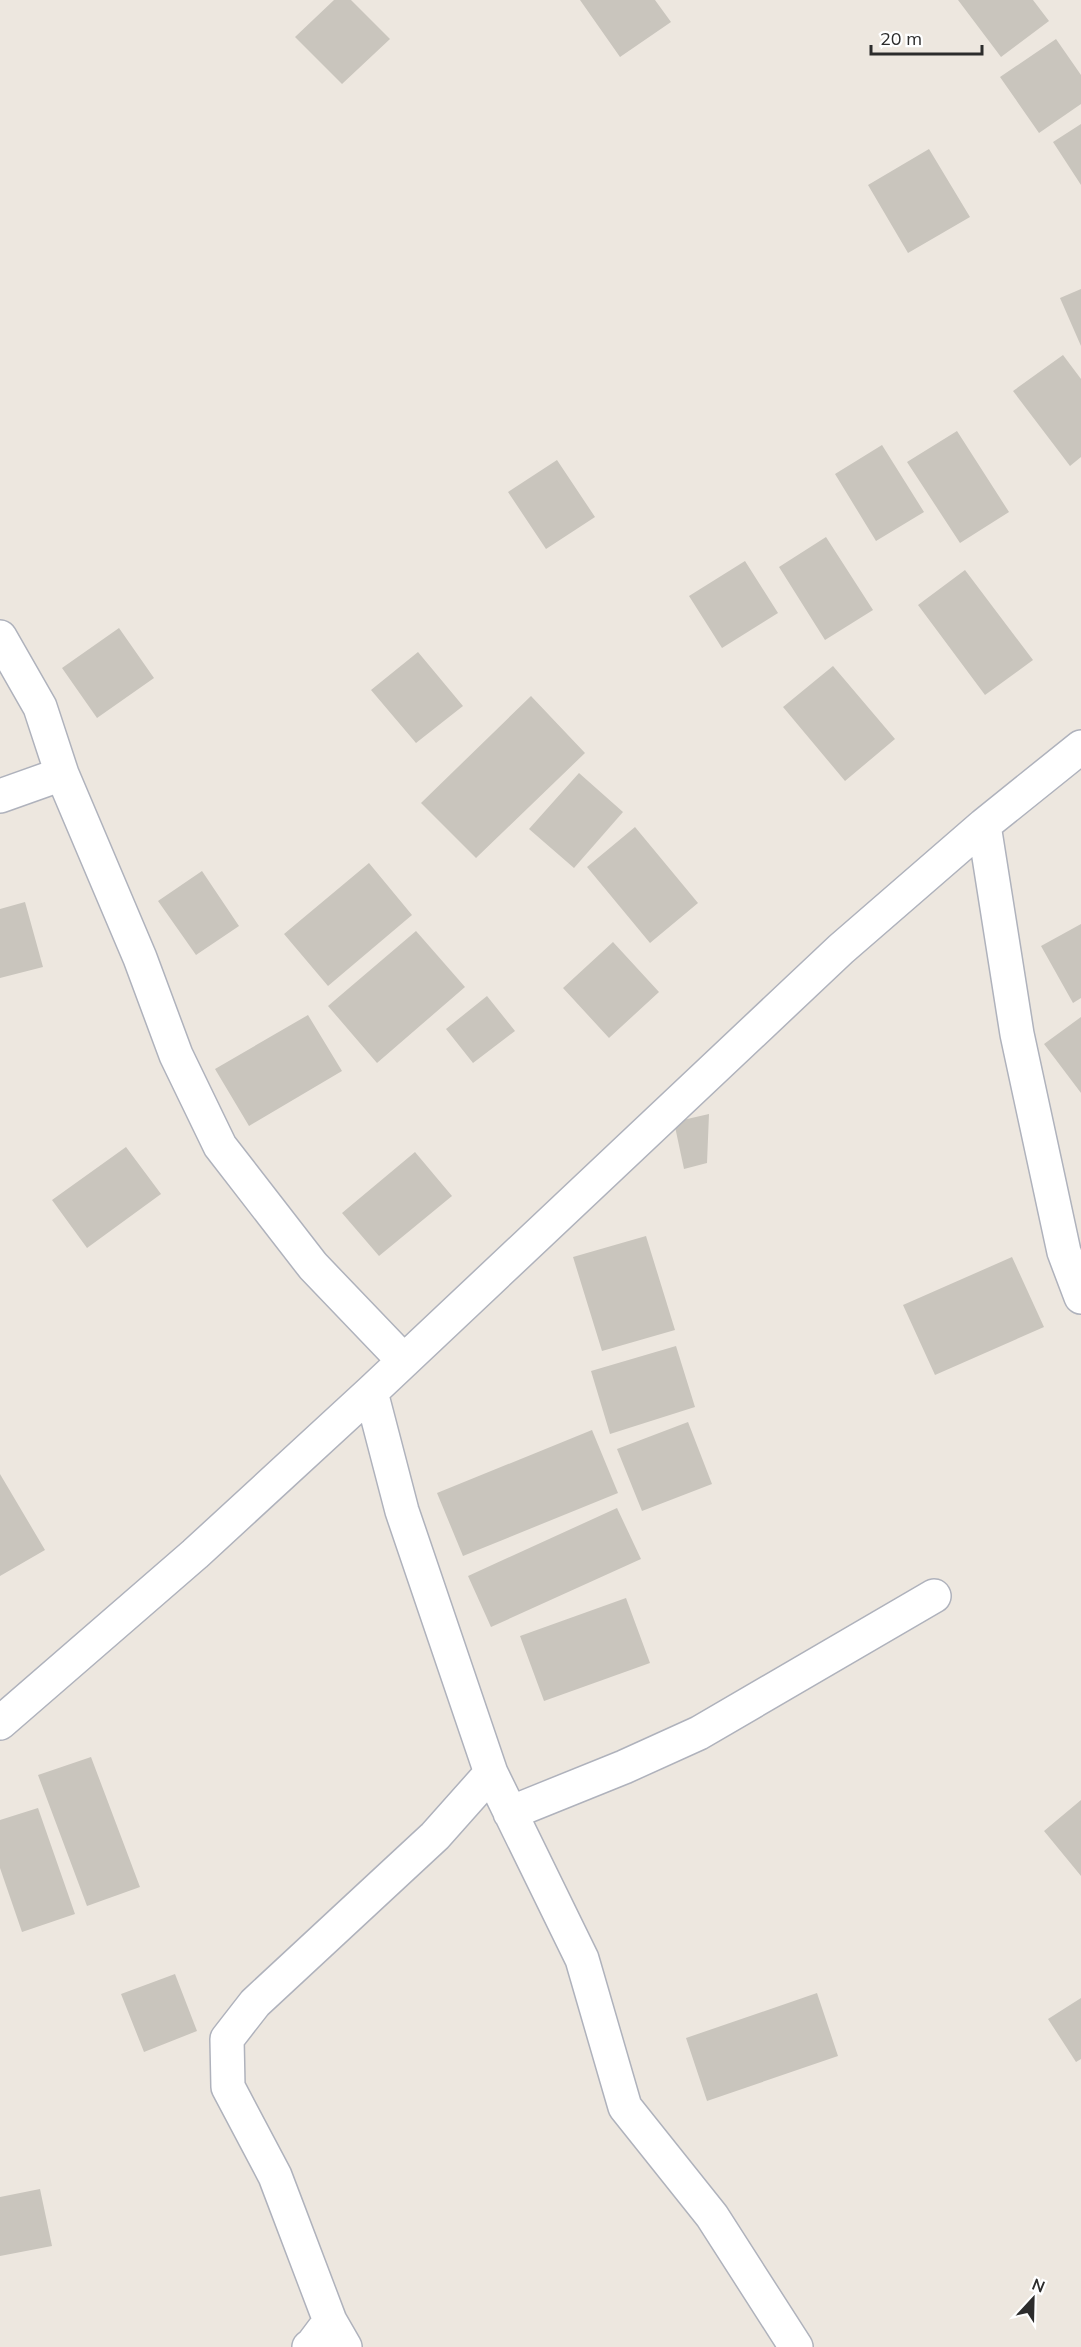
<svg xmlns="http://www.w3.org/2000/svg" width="1081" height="2347" viewBox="0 0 1081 2347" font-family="Mulish,sans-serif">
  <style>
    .building { fill: #c9c5bd }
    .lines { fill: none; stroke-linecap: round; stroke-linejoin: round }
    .minor-casing { stroke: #afb2bc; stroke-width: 36 }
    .minor { stroke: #fff; stroke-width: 33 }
  </style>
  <rect width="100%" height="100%" fill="#ede7df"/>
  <path class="building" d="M334,0h17l39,39 -48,45 -47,-47z
    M580,0h75l16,22 -51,35z
    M958,0h75l16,21 -48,36z
    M1056,39l25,36v29l-42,29 -39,-56z
    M1081,124v61l-28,-43z
    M929,149l41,68 -62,36 -40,-68z
    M1081,289v57l-21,-48z
    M1063,355l18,24v78l-11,9 -57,-75z
    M957,431l52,81 -49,31 -53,-81z
    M882,445l42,67 -48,29 -41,-67z
    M557,460l38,57 -49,32 -38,-57z
    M826,537l47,73 -48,30 -46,-73z
    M745,561l33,52 -56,35 -33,-52z
    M965,570l68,90 -48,35 -67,-90z
    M119,628l35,50 -57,40 -35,-50z
    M418,652l45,54 -47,37 -45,-53z
    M833,666l62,73 -50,42 -62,-74z
    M531,696l54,57 -109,105 -55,-55z
    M579,773l44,39 -49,56 -45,-39z
    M635,827l63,76 -48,40 -63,-76z
    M369,863l43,52 -84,71 -44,-52z
    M202,871l37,55 -43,29 -38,-54z
    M25,902l18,65 -43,11v-69z
    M1081,924v74l-8,5 -32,-57z
    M416,931l49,56 -88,76 -49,-57z
    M613,942l46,50 -50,46 -46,-50z
    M487,996l28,35 -42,32 -27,-34z
    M308,1015l34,56 -93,55 -34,-57z
    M1081,1017v76l-37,-49z
    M709,1114l-2,49 -23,6 -10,-47z
    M126,1147l35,47 -74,54 -35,-48z
    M415,1152l37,44 -73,60 -37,-43z
    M646,1236l29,94 -73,21 -29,-94z
    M1012,1257l32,70 -109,48 -32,-70z
    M676,1346l19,61 -85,27 -19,-63z
    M688,1422l24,62 -70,27 -25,-62z
    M592,1430l26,63 -155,63 -26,-63z
    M0,1474l45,76 -45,26z
    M617,1508l24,51 -150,68 -23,-51z
    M626,1598l24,65 -106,38 -24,-65z
    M91,1757l49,130 -53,19 -49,-131z
    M1081,1800v76l-37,-45z
    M38,1808l37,106 -53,18 -22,-64v-48z
    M175,1974l22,57 -53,21 -23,-58z
    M817,1993l21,63 -131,45 -21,-63z
    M1081,1998v61l-5,3 -28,-43z
    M40,2189l12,57 -52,10v-59z"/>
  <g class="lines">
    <defs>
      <path id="minor" d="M0,637l40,70 22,67
        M0,796l62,-22 78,184 36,97 44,91 93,120 91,95
        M984,825l33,209 47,218 17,45
        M371,1392l31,119 89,262 91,186 43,148 87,109 84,131
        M0,1723l195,-169 176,-162 470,-443 143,-124 97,-78
        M510,1813l114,-46 75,-34 235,-137
        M309,2347l3,-2 18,-24
        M345,2347l-15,-26 -55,-145 -47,-89 -1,-48 28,-36 180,-167 56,-63"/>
    </defs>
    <use href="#minor" class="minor-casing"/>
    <use href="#minor" class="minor"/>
  </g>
  <g transform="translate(1033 2299) rotate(22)" stroke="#ffffff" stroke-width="4.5" paint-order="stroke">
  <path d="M0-4.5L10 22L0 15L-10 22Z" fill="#2c2c2c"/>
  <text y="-9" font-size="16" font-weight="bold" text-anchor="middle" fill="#2c2c2c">N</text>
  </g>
  <path d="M871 45v9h111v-9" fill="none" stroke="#2c2c2c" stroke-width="3"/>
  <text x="880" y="45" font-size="18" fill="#2c2c2c" stroke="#ffffff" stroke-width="4.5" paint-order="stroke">20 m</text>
</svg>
